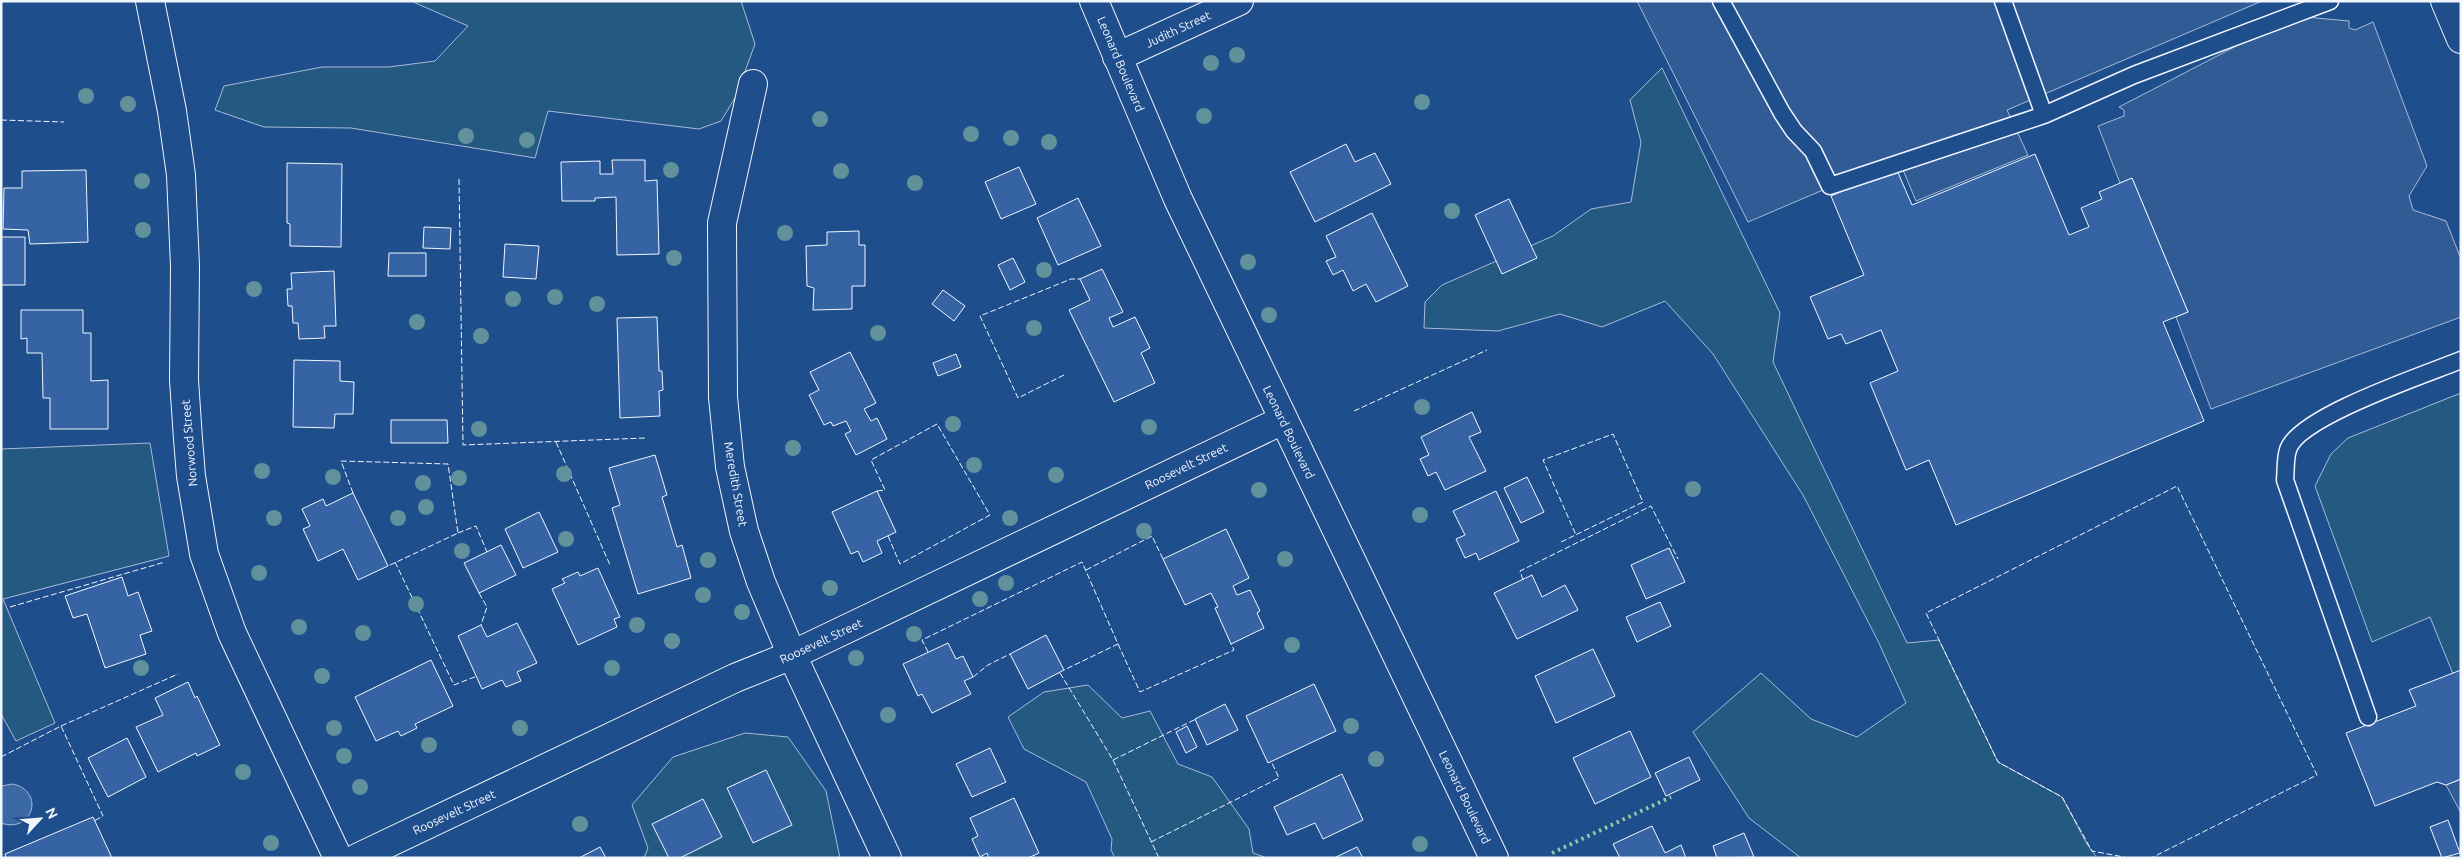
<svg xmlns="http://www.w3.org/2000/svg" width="2462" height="859" viewBox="0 0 2462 859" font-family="Ubuntu,sans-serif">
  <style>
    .green { fill: #245a82; stroke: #a8bbd7 }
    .parking { fill: #305b95; stroke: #a8bbd7 }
    .water { fill: #3b69a3; stroke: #a8bbd7 }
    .building { fill: #3563a3; stroke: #f2f6ff }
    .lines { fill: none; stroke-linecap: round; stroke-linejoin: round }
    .lane-casing { stroke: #f2f6ff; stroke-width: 19 }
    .street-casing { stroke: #f2f6ff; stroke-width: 30 }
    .primary-casing { stroke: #f2f6ff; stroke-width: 30 }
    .lane { stroke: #1f4e8c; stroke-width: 16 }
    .street { stroke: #1f4e8c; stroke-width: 28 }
    .primary { stroke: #1f4e8c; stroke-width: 28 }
    .hedge { stroke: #97c8a6; stroke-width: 4; stroke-dasharray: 2.5 4; stroke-linecap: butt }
    .fence { stroke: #f2f6ff; stroke-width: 1; stroke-dasharray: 6 2.5; stroke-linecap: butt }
    .tree { fill: #61919a }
    .labels { text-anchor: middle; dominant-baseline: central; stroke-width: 4; stroke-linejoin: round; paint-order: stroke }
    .street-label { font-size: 12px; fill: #f2f6ff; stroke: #1f4e8c }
  </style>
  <rect width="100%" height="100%" fill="#1f4e8c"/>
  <path class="green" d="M411,1h330l14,43 -19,52 -15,25 -22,8 -151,-18 -13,47 -184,-30 -87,-1 -49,-17 9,-24 98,-19h67l46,-6 33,-35z
    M1662,68l118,245 -7,49 134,281 32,-3 59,122 64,35 25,47 10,14h-296l-52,-40 -56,-86 68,-59 50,46 46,18 49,-34 -28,-62 -75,-146 -90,-141 -48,-53 -63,26 -42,-13 -62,17 -74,-3 1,-26 17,-17 111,-49 38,-27 40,-7 10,-60 -11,-42z
    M2461,393v277l-8,4 -23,-57 -58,25 -57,-156 16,-32 17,-16z
    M150,443l19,113 -166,43 52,124 -39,18 -15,-27v-265z
    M1088,685l34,33 28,-7 28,53 34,13 37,52 4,24 14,5h-152l-4,-8 1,-11 -26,-57 -62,-33 -16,-32 36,-25z
    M745,733l43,4 38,54 14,67h-196l4,-10 -16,-43 41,-48z"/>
  <path class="parking" d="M1637,1h625l-255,109 21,45 -112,46 -18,-43 -150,64z
    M2294,16l55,5v7l6,2 18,-8 54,144 -18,30 4,14 33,11 15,38v58l-250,92 -35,-92 12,-5 -56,-134 -12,5 -22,-57 26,-10v-6l-5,-3z
    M2461,779v34l-15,-28z"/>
  <path class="water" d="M13,784c33,8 19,50 -12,39v-37z"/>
  <path class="building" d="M1346,144l9,18 20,-9 16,31 -76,38 -25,-50z
    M2035,154l34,81 20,-8 -8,-19 21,-9 -3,-7 33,-14 56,134 -25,10 41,99 -248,104 -27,-65 -23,10 -36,-87 28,-12 -17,-41 -35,14 -5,-10 -13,5 -18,-42 54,-22 -33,-79 65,-28 16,37z
    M612,160h33v21l12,-1 2,74 -42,1 -1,-58 -21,1v3h-33l-1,-39 39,-1v13h13z
    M287,163l55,1 -1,83 -51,-1v-22l-3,-1z
    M1019,167l17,37 -35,15 -16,-37z
    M86,170l2,72 -58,2 -2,-14 -25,-1 1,-41h18v-17z
    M1078,198l23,48 -43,19 -21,-47z
    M1509,199l28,59 -35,16 -27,-59z
    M1372,213l36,73 -32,16 -10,-18 -13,7 -10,-21 -10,5 -7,-14 10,-4 -10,-21z
    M424,227l27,1 -1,21 -27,-1z
    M859,231v14h6v41h-13v23l-39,1 1,-22 -7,-2 -1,-40 21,-1v-13z
    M1,237h24v48h-24z
    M505,244l34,2 -3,33 -33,-2z
    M389,253h37v23h-38z
    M1013,258l12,24 -15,8 -12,-25z
    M1102,269l21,43 -14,6 4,9 22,-10 15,31 -9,5 14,30 -41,19 -45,-92 21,-10 -10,-21z
    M334,271l2,55h-12l1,12 -26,1 -1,-16h-5l-1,-17h-4l-1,-17h5l-1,-16z
    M943,290l22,16 -11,15 -22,-17z
    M21,310h62v23h8v48l17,-1v49h-58v-31h-7l-1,-45h-15v-15l-6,1z
    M657,317l2,54h3l1,19 -4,1 1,25 -40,2 -3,-100z
    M850,352l26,51 -12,6 7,12 6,-3 10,21 -31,16 -11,-21 6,-3 -5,-10 -13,5 -2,-4 -7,3 -15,-30 10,-5 -9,-18z
    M956,354l5,13 -23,9 -5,-13z
    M294,360l46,1v20l14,1 -1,32h-18l-1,14 -41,-1z
    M1472,412l9,20 -12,5 17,34 -41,19 -9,-18 -8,4 -8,-17 9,-4 -8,-18z
    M391,420h56l1,23h-57z
    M655,455l12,40 -5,2 15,50 5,-2 9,33 -53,16 -26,-86 8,-3 -11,-37z
    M1527,477l17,35 -23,11 -17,-35z
    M877,491l19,41 -19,9 5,12 -19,9 -5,-11 -7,3 -19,-42z
    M1496,491l23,50 -40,19 -3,-7 -11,5 -9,-19 9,-4 -12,-24z
    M353,493l35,73 -30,14 -15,-31 -25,12 -15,-32 7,-3 -8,-17 21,-10 3,7z
    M539,512l19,40 -35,16 -18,-39z
    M1226,529l23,49 -16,8 4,9 13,-5 10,21 -3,2 7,15 -33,16 -16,-36 3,-1 -7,-14 -26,12 -22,-46z
    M501,545l15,30 -37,18 -15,-30z
    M1669,548l16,34 -39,17 -15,-34z
    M598,568l22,49 -6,2 3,8 -39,18 -26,-56 13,-6 -3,-4 16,-7 2,4z
    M1532,575l10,22 23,-12 13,25 -61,29 -23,-46z
    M122,577l6,19 10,-4 14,39 -12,4 6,19 -41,14 -18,-54 -14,4 -8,-22z
    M1660,602l11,24 -34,16 -11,-25z
    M517,623l20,40 -20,9 4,9 -15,6 -4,-7 -20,9 -24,-53 23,-11 6,12z
    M1046,635l18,35 -36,19 -18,-35z
    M948,643l8,16 7,-3 10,21 -9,4 7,13 -39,19 -10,-19 -4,2 -15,-32z
    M1593,649l22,47 -59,27 -21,-47z
    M431,660l22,46 -38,18 2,4 -16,8 -3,-5 -22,10 -21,-44z
    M2461,670v109l-15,6 -9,-3 -62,24 -29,-73 70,-27 -7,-16z
    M188,682l7,16 2,-2 23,49 -23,11 -1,-3 -38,19 -22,-45 27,-12 -8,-17z
    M1314,684l22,47 -68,32 -22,-47z
    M1225,704l13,26 -31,15 -12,-26z
    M1187,726l10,21 -11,6 -10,-21z
    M1630,731l21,46 -56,27 -22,-46z
    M127,738l19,39 -38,20 -20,-39z
    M990,748l16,34 -34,15 -16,-33z
    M1689,757l11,23 -34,16 -11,-23z
    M766,770l26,55 -39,18 -26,-55z
    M1342,774l21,46 -40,19 -8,-16 -28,12 -13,-28z
    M1014,798l25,55 -11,5h-39l-2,-5 -7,4 -8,-18 6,-3 -8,-18z
    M703,799l19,38 -42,21h-11l-17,-34z
    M93,817l19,41h-106l-1,-4z
    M2448,820l12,33 -18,5 -12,-31z
    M1652,826l13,27 16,-8 5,13h-66l-7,-14z
    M1744,833l10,24 -37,1 -4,-12z
    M600,847l6,11h-27z
    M1357,847l6,11h-29z"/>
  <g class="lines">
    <defs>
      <path id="lane" d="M1721,1l61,112 12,18 19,20 17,35 214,-71 90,-40 196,-74
        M2003,1l41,114
        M2368,717l-83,-237c1,-9 0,-21 3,-30 9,-33 139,-76 173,-90"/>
      <path id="street" d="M150,1l22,110 9,64 4,91 -1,114 4,59 3,37 13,78 28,79 106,225
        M1094,1l84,198 316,659
        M1117,57l122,-56
        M753,84l-31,139 1,174 7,70 14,64 17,51 31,73 95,203
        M357,858l378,-180 57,-23 491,-235"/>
      <path id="primary" d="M2445,1l16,38"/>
    </defs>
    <use href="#lane" class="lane-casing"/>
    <use href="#street" class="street-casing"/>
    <use href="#primary" class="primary-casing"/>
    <use href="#lane" class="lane"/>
    <use href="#street" class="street"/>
    <use href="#primary" class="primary"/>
    <path class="hedge" d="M1552,853l119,-56"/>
    <path class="fence" d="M1,120l63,2
      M459,179l4,266 182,-7
      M1064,375l-46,23 -38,-82 91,-37h9
      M1354,411l133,-61
      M556,442l54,123
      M877,491l8,-1 -14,-30 66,-36 53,91 -90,49 -12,-28
      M353,493l-12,-32 107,3 10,69 -70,33
      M458,533l18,-7 11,26
      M1561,542l82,-40 -30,-68 -70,26 33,75
      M395,562l59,123 23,-9
      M1086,570l66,-34 11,23
      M1523,580l-3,-9 131,-65 27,53
      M479,593l8,14 -6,18
      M10,607l155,-45
      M1118,644l22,48 94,-42 -3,-6
      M928,652l-6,-12 160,-78 36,82 -54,26
      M1060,673l53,87 46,98
      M973,677l15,-12 22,-11
      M61,726l117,-52
      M1,757l60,-31 42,90 -9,5
      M1113,760l83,-41
      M1151,842l128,-64 -8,-17
      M2129,858l-37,-7 -30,-54 -64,-35 -72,-149 251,-127 140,289 -166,83"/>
  </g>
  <g class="tree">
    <circle cx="1237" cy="55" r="8"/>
    <circle cx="1211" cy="63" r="8"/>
    <circle cx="86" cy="96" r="8"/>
    <circle cx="1422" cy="102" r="8"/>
    <circle cx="128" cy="104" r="8"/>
    <circle cx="1204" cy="116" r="8"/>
    <circle cx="820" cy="119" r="8"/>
    <circle cx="971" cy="134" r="8"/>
    <circle cx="466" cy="136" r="8"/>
    <circle cx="1011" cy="138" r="8"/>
    <circle cx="527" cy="140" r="8"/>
    <circle cx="1049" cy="142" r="8"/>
    <circle cx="671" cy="170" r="8"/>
    <circle cx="841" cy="171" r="8"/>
    <circle cx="142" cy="181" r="8"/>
    <circle cx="915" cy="183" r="8"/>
    <circle cx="1452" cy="211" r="8"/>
    <circle cx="143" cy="230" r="8"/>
    <circle cx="785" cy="233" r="8"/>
    <circle cx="674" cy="258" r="8"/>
    <circle cx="1248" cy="262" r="8"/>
    <circle cx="1044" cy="270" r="8"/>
    <circle cx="254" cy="289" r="8"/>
    <circle cx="555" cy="297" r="8"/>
    <circle cx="513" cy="299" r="8"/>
    <circle cx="597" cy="304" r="8"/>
    <circle cx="1269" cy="315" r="8"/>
    <circle cx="417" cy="322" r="8"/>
    <circle cx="1034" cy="328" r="8"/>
    <circle cx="878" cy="333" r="8"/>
    <circle cx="481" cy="336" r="8"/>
    <circle cx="1422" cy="407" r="8"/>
    <circle cx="953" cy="424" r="8"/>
    <circle cx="1149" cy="427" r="8"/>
    <circle cx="479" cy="429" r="8"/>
    <circle cx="793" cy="448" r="8"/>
    <circle cx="974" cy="465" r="8"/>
    <circle cx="262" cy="471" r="8"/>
    <circle cx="564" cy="474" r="8"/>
    <circle cx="1056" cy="475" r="8"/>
    <circle cx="333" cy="477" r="8"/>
    <circle cx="459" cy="478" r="8"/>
    <circle cx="423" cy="483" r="8"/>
    <circle cx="1693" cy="489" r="8"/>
    <circle cx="1259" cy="490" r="8"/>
    <circle cx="426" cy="507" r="8"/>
    <circle cx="1420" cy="515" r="8"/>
    <circle cx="274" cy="518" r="8"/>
    <circle cx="398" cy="518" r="8"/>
    <circle cx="1010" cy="518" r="8"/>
    <circle cx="1144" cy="531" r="8"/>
    <circle cx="566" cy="539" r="8"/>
    <circle cx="462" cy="551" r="8"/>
    <circle cx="1285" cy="559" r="8"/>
    <circle cx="708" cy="560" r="8"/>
    <circle cx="259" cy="573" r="8"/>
    <circle cx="1006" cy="583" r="8"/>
    <circle cx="830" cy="588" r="8"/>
    <circle cx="703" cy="595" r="8"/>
    <circle cx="980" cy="599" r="8"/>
    <circle cx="416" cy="604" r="8"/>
    <circle cx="742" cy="612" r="8"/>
    <circle cx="637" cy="625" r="8"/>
    <circle cx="299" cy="627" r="8"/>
    <circle cx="363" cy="633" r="8"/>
    <circle cx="914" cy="634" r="8"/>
    <circle cx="672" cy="641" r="8"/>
    <circle cx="1292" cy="645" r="8"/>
    <circle cx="856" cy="658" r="8"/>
    <circle cx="141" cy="668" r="8"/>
    <circle cx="612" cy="668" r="8"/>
    <circle cx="322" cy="676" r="8"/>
    <circle cx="888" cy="715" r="8"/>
    <circle cx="1351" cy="726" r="8"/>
    <circle cx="334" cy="728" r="8"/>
    <circle cx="520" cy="728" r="8"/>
    <circle cx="429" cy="745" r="8"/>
    <circle cx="344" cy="756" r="8"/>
    <circle cx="1376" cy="759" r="8"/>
    <circle cx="243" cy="772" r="8"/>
    <circle cx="360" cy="787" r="8"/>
    <circle cx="580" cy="824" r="8"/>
    <circle cx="271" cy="843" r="8"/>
    <circle cx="1420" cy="844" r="8"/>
  </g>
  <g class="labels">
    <g class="street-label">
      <text transform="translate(1178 29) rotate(-25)">Judith Street</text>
      <text transform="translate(1121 64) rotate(67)">Leonard Boulevard</text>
      <text transform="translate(1289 432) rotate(64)">Leonard Boulevard</text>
      <text transform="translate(189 443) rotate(-95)">Norwood Street</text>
      <text transform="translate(1186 466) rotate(-26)">Roosevelt Street</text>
      <text transform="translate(736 484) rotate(80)">Meredith Street</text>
      <text transform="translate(821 641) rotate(-25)">Roosevelt Street</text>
      <text transform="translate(1465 797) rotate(64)">Leonard Boulevard</text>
      <text transform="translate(454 812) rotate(-25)">Roosevelt Street</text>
    </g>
  </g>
  <rect width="2462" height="859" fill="none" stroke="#f2f6ff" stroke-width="5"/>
  <g transform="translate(40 819) rotate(64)" stroke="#1f4e8c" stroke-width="4" paint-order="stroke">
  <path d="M0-4L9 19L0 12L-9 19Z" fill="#f2f6ff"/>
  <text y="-8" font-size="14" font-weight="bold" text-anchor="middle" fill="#f2f6ff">N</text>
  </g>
</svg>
